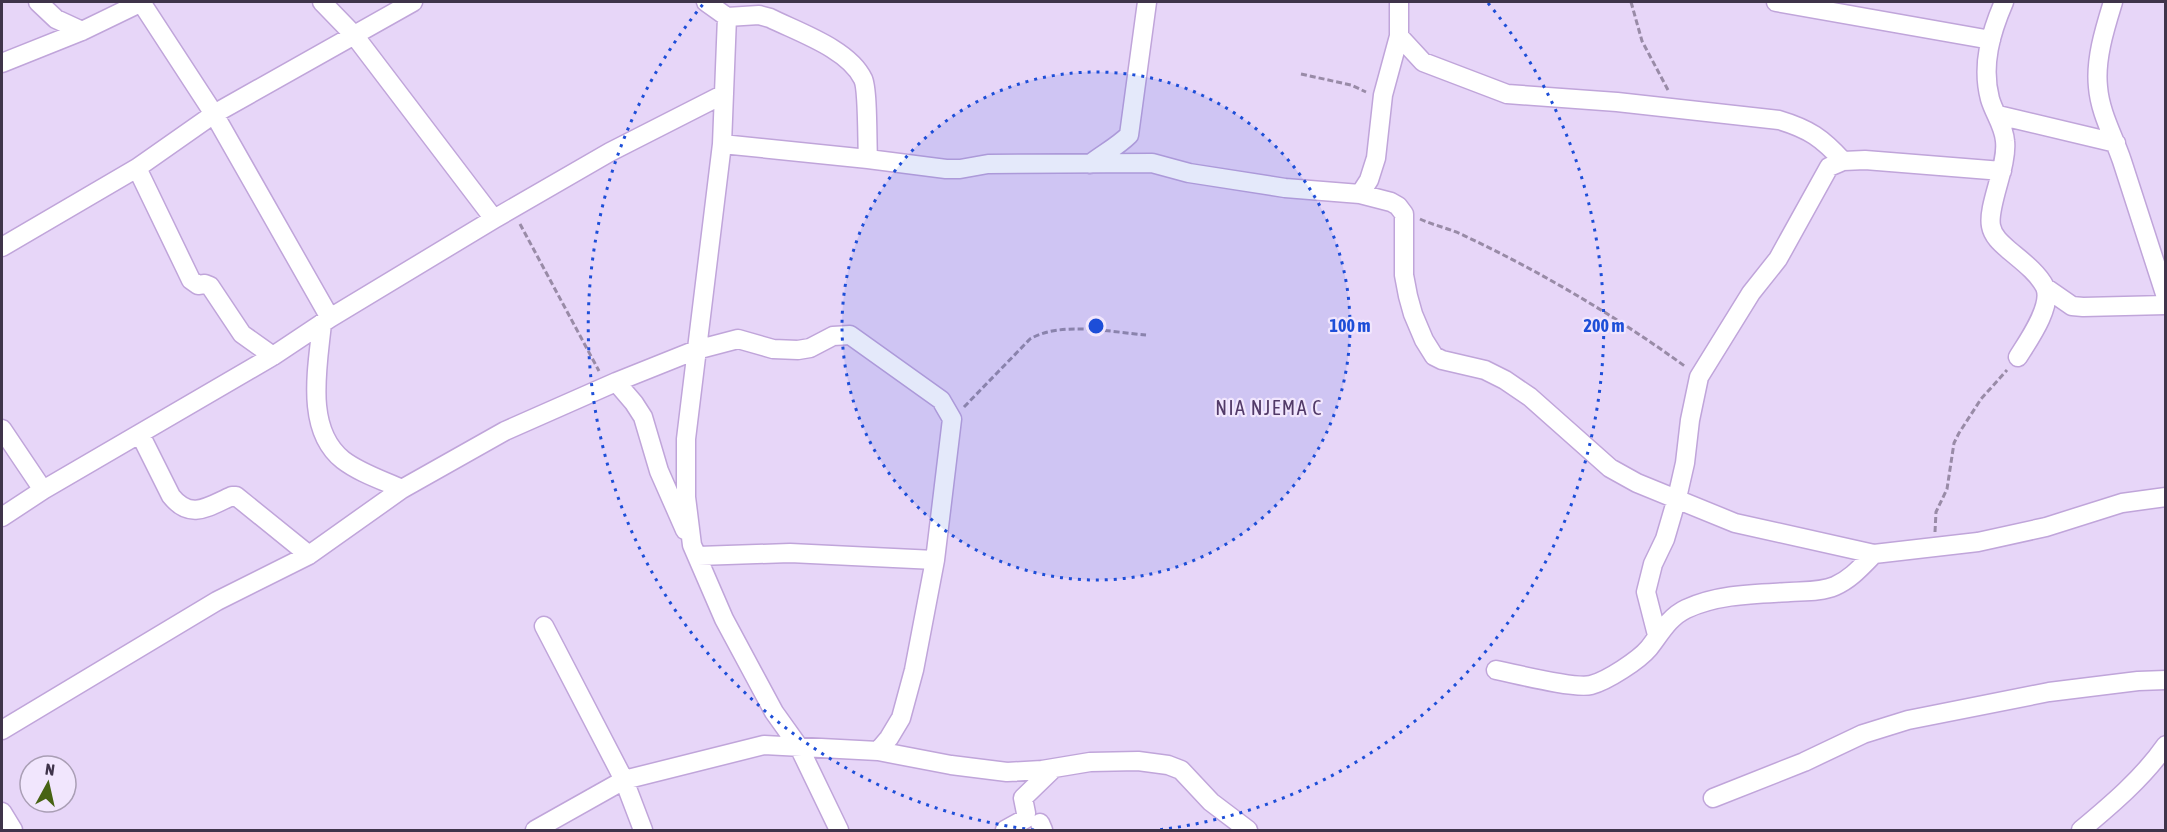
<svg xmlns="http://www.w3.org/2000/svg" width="2167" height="832" viewBox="0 0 2167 832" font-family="'Asap Condensed',sans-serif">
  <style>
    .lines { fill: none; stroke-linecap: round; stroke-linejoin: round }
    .minor-casing { stroke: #c0a5da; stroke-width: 21 }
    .path { stroke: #998ba7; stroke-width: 3; stroke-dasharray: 6 3; stroke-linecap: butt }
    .minor { stroke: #fff; stroke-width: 18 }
    .ring { fill: none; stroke: #1d4ed8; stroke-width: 3; stroke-dasharray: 3 6 }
    .labels { text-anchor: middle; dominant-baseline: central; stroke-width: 4.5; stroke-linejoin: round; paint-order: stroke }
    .quarter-label { font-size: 20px; letter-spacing: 1.5px; fill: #523a68; stroke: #f1e6fd }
    .centre { fill: #1d4ed8; stroke: #f1e6fd; stroke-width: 3 }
    .ring-label { font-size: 18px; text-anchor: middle; font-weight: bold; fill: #1d4ed8; stroke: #f1e6fd; stroke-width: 4.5; stroke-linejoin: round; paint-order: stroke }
  </style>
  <rect width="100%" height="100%" fill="#e7d6f8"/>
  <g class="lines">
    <defs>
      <path id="minor" d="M38,2l18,17 26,12
        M141,2l73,112 116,204
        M322,2l32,33 140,184
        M706,2l21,15 32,-2 11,3c28,14 79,31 93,61 5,10 4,64 5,80
        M1776,2l215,38
        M2004,2c-13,30 -23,63 -14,97 4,14 14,27 15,42 3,25 -18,65 -14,85 2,11 11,18 19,25 12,10 28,22 35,36 8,19 -17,54 -27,70
        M2113,2c-8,26 -18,57 -15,85 2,26 16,50 24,74 15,45 29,91 44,136
        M727,17l-5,127 -36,295v58l6,48 32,74 50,93 25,35 40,83
        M1399,36l24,26 84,32 110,8 162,18c30,9 43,18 64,41
        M2,63l80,-32 60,-29
        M1998,115l118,28
        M722,144l146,15 78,10h14l28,-5 164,-1 37,10 96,15 75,6 31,8 7,4 6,8v61l4,21 5,18 11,26 10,16 8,4 43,10 20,10 25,17 80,71 27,15 98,40 139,31 104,-12 68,-15 76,-24 44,-6
        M1090,164c13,-10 28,-18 39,-29l18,-133
        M137,168l54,112 7,5 7,-1 5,2 32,48 31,22
        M1360,194l9,-14 7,-22 7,-63 16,-59v-34
        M2,247l135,-79 77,-54 199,-112
        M2046,288l26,18 11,1 83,-2
        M322,323c-4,43 -18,106 21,137 17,13 39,20 59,29
        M616,382l18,21 9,14 16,54 26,59
        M2,429l41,61
        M140,434l31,62c20,25 38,10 61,0h4l73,59
        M2,517l41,-27 230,-134 57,-38 164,-99 116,-67 114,-58
        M698,556l92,-3 145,7
        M544,626l80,154 19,50
        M1657,635l-11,-43 7,-28 12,-25 12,-41 8,-35 5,-43 9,-43 52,-84 27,-34 51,-92 14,-6 22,-1 137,11
        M1496,670c20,4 78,19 95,15 16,-4 48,-25 58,-37 11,-14 20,-31 37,-39 32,-15 69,-15 104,-17 14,-1 31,0 45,-6 16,-7 27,-20 39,-32
        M2,730l215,-129 92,-46 93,-66 103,-58 111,-49 80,-32 42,-11 35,10 25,1 12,-2 23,-12 17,-1 91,65 11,19 -17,141 -21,110 -13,48 -12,20 -11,13
        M1713,798l91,-36 59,-28 45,-14 141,-28 89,-11 28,-1
        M2,812l11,18
        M1040,823l3,7
        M535,830l89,-50 140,-35 114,6 73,14 56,7 35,-2 48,-8 48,-1 30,4 13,5 30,32 37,28
        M1005,830l20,-11 1,-6 -3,-15 31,-30
        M2081,830c30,-25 62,-52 85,-85"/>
    </defs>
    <use href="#minor" class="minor-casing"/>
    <path class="path" d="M1631,2l11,39 26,49
      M1301,74l50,11 15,7
      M1420,219c15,7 32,10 47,18 76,36 150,80 219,130
      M520,224l79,147
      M964,407l66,-68c31,-18 80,-7 116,-4
      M1935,532l1,-20 11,-23 7,-46 5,-10 22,-34 26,-29"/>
    <use href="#minor" class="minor"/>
  </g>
  <circle cx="1096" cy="326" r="254" fill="#1d4ed8" fill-opacity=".12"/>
  <g class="ring">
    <circle cx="1096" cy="326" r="254"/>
    <path d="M1034 830A508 508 0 0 1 704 3M1488 3A508 508 0 0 1 1158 830"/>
  </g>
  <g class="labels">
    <g class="quarter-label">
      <text x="1269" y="407">NIA NJEMA C</text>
    </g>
  </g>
  <circle cx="1096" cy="326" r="9" class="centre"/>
  <g class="ring-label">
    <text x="1350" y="332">100 m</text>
    <text x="1604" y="332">200 m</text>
  </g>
  <rect width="2167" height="832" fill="none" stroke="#3f344a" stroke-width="6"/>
  <g transform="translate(48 784) rotate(8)"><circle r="28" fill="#f1e6fd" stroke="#aa9fb5" stroke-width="1.5"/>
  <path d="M0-4.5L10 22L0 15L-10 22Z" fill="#476314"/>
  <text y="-9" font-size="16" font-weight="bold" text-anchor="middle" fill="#3f344a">N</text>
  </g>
</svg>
